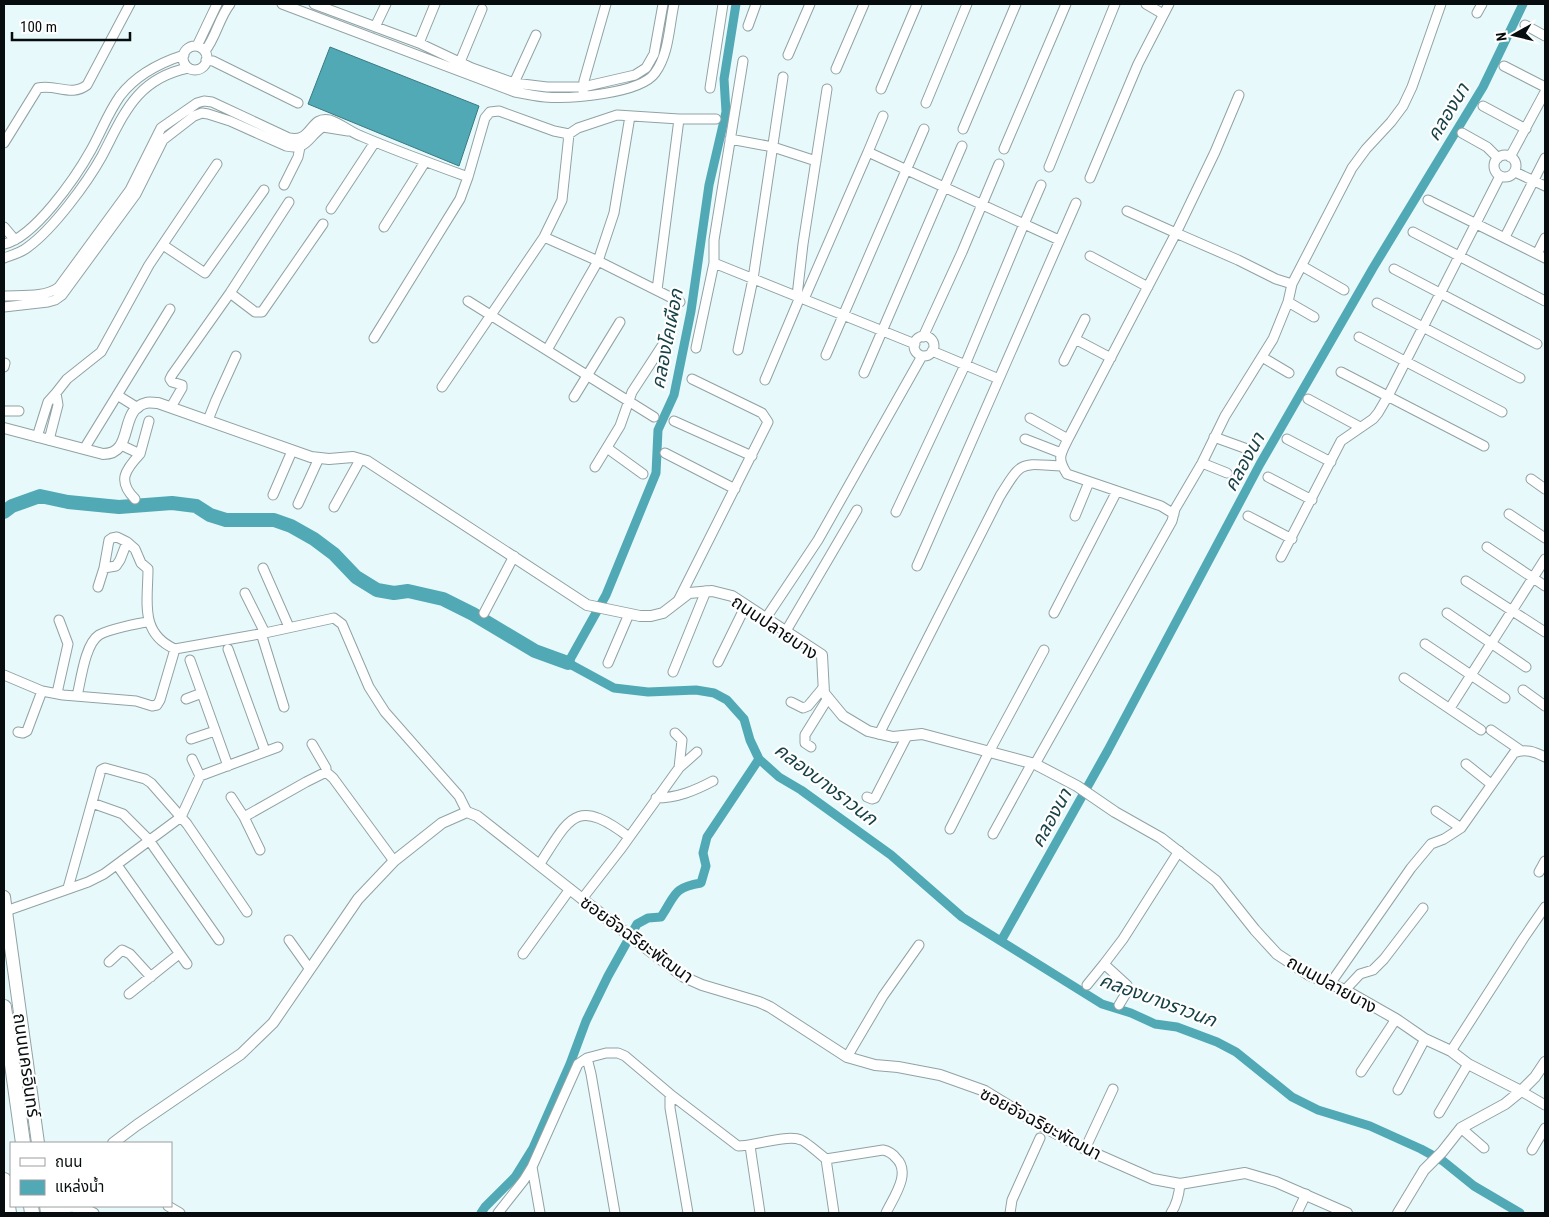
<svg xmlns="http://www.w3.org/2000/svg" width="1549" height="1217" viewBox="0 0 1549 1217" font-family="'Roboto Condensed','Noto Sans Thai',sans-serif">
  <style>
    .water { fill: #50a9b5; stroke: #3a7a83 }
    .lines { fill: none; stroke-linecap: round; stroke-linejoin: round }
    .canal { stroke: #50a9b5; stroke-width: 9 }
    .river { stroke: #50a9b5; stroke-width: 14 }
    .minor-casing { stroke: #91a2a4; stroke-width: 11 }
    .tertiary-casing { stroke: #91a2a4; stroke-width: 12 }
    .secondary-casing { stroke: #91a2a4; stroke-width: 14 }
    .primary-casing { stroke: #91a2a4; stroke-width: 16 }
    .minor { stroke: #fff; stroke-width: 9 }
    .tertiary { stroke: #fff; stroke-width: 10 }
    .secondary { stroke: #fff; stroke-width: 12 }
    .primary { stroke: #fff; stroke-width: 14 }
    .labels { text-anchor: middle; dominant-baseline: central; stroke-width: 4.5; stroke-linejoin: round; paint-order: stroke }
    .street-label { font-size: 18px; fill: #070d0e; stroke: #fff }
    .water-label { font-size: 19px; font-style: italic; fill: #174146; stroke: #fff }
  </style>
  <rect width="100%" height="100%" fill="#e7f9fb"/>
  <path class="water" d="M330,47l149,59 -20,60 -151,-62z"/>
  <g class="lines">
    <path class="canal" d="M736,4l-12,75 2,33 -17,73 -18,126 -17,84 -16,35 -2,43 -50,122 -38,68 46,25 34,4 48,-2 18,3 13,7 17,19 6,21 9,19 20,18 22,13 90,65 71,62 140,87 29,9 24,11 22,3 40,15 19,10 56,45 26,13 52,16 51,23 22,12 31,25 46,27
      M1001,941l107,-191 152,-286 113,-196 110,-181 40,-83
      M481,1213l4,-6 30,-30 18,-29 37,-84 16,-43 22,-45 29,-52 11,-6 13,-1c15,-22 11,-29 40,-34l5,-17 -3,-13 4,-16 52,-78"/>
    <path class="river" d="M4,512l8,-6 28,-10 28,6 51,5 53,-4 24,3 14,9 16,5h48l17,6 23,13 20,15 22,23 21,13 17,3 14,-2 35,8 30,15 62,37 33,12"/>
    <defs>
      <path id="minor" d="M282,4l233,88c10,2 20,4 30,5 24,2 95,-3 110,-24 14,-19 14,-46 19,-69
        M314,4l105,39 53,25 42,15 33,4h36l52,-12 11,-7 8,-14 9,-50
        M1146,4l17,10
        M1477,13l5,-9
        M1525,25l20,11
        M748,26l8,-22
        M375,27l11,-23
        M419,43l16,-39
        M197,46l20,-42
        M183 58a12 12 0 1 1 24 0a12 12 0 1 1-24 0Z
        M205,51c11,-14 14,-33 25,-47
        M788,55l22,-51
        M206,60l7,1 85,42
        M460,62l22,-53
        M1504,66l41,21
        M836,69l28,-65
        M514,83l22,-48
        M710,88l13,-84
        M881,89l36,-85
        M583,91l1,-10 22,-77
        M926,103l41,-99
        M1483,106l43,23
        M963,129l53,-125
        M1462,133l25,14 11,11
        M730,139l43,8 43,14
        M4,143l34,-55c19,-4 33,9 49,-3l43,-81
        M1004,149l62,-145
        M868,152l15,-36
        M1494 166a11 11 0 1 1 22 0a11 11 0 1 1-22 0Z
        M1510,157l35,-65
        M1049,167l66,-163
        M1515,172l30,14
        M1090,178l48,-114 31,-60
        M284,185l14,-28 3,-15
        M1041,185l-17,39 35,16
        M1428,200l117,58
        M331,209l44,-67
        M1127,211l49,22 39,-81 24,-57
        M4,227l11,13
        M384,227l41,-65
        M1413,232l132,69
        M544,237l54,24 82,41
        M1505,237l40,-79
        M4,244c30,-6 72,-67 87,-94 10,-18 17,-37 29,-54 16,-21 39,-33 64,-41
        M163,245l42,28 59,-83
        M1537,254l8,-16
        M1090,256l58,31
        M4,258c8,-3 17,-5 24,-11 25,-18 59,-64 74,-91 22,-42 34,-77 86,-88
        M714,263l201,81
        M1302,266l42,24
        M1394,269l143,75
        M657,290l22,-171
        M230,293l25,19h7l61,-88
        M4,296c16,-1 41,2 55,-9l71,-97 31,-62 36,-25 7,-2 8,1 77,36c24,5 20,-23 41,-18 10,3 20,12 31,16 35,15 71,28 107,41
        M797,296l6,-52 24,-155
        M804,299l64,-147 156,72 -59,141 -69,147
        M468,301l186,116
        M1288,302l26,15
        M1377,303l143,75
        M4,307l44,-5 7,-2 7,-5 74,-101 27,-54 31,-24 8,-3 6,1 22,7 56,25c22,5 22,-10 37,-19l25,4
        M914 346a10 10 0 1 1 20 0a10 10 0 1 1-20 0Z
        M923,337l39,-85 37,-88
        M1359,337l143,75
        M374,338l86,-139 8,-22 17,-59 5,-6 9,-1 55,20 15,3 9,-6 39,-13 62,4h37
        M1075,339l36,19
        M696,348l18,-85v-23l29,-179
        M547,350l51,-89 16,-48 16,-97
        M738,350l15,-71 30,-202
        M932,351l67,28
        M826,355l98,-226
        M1262,357l27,16
        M1064,361l21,-42
        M4,367l1,-4
        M1341,372l143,74
        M864,373l98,-227
        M765,380l35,-83
        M442,387l102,-150 18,-37 7,-66
        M56,393l11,-14 34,-27 48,-87 68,-101
        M117,395l21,13
        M574,397l46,-75
        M1308,399l52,28
        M171,407l11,-19v-3l-10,-3 -2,-3 2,-4 58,-82 59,-91
        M4,411h15
        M1030,418l38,21
        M208,420l8,-20 20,-44
        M674,421l78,35
        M37,437l11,-35 8,-9 2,12 -9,35
        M1214,437l36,13
        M1025,439l36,14
        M1287,439l44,23
        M121,445l19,9 9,-33
        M607,448l36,26
        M84,449l86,-140
        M665,453l70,36
        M1202,463l25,10
        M595,467l25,-41 12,-34 30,-46
        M1268,477l44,23
        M1531,479l14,10
        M273,495l19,-44
        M135,499c-18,-18 -10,-29 5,-45
        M298,504l21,-46
        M334,507l26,-47
        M1174,514l-13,-8 -94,-32c-10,-16 -7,-19 1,-35l108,-206 62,27 38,19 16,5
        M1509,514l36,24
        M1075,516l14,-34
        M1248,516l44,23
        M1487,547l58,39
        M1281,557l60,-116 32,-22 5,-6 10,-17 112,-220
        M917,566l159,-363
        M104,568l12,-2 4,-6 7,-18 8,7 6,14 7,6c0,32 -9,64 27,80
        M263,568l26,59
        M1466,581l79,51
        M98,587l6,-19 5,-28 3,-2 5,-1 10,5
        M245,593l20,40
        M678,601l90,-179 -6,-9 -70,-34
        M484,613l30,-57
        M1054,613l63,-122
        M1447,613l79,54
        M766,618l52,-78 104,-184
        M786,631l71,-121
        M261,633l23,74
        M1425,644l80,54
        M228,649l37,102
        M190,660l38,106
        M718,662l28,-57
        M608,663l21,-49
        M673,672l33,-81
        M4,675l38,16 21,4 73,6 16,5 5,-1 3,-5 15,-51 90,-16 69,-15 8,6 27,63 16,25 74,84 8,16
        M1404,678l77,52
        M1523,690l22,16
        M57,693l11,-49 -9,-24
        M77,696c4,-16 8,-52 22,-61 8,-5 39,-12 49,-13
        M186,699l16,-6
        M791,702l12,6 5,-2 15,-18
        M1450,708l95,-149
        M1491,730l29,20
        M18,732l5,1 4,-2 15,-40
        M675,733l7,7 -3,28
        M879,734l121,-238c23,-37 20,-32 62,-30
        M191,739l24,-8
        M312,744l14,24v4l7,6 61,83
        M811,747l-6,-4v-8l23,-37
        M192,759l8,17
        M1035,764l137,-243 3,-12 27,-46 23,-47 48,-77 15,-37 4,-18 60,-116 14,-19 25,-27 12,-16 9,-19 29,-83
        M1466,764l25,20
        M231,797l13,20 16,33
        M867,797l5,2 3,-1 32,-62
        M656,798c21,0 38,-7 57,-17
        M92,803l31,11 26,26 70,100
        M1436,811l25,17
        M244,817l62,-35 20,-10
        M950,829l39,-77 55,-102
        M993,834l39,-71
        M117,865l70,99
        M539,865c31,-47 36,-69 90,-28
        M1539,872l6,-11
        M68,888l33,-118 4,-2 40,11 6,4 36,41 60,88
        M582,899l38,-49 59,-82 18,-16
        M6,911l82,-29 16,-8 77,-57 19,-41 78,-29
        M289,940l20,28
        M523,954l47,-65
        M109,962l13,-12 8,4 21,23
        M1330,984l81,-116 20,-24 13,-5 17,-11 53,-75c11,-5 21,-1 31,4
        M1087,985l17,-21
        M1345,990l15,-16 13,-4 11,-11 39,-51
        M129,994l50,-40
        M1119,1005l9,-15 -1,-5 -23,-21 19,-25 56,-88
        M1451,1051l72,-112 22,-32
        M847,1057l36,-61 36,-51
        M587,1058l4,16 24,139
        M1361,1072l35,-53
        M1398,1090l27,-51
        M1521,1091l24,14
        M670,1094v14l18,105
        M1439,1113l29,-49
        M1461,1128l23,20
        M750,1146l10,67
        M1085,1149l28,-60
        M1532,1150l13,-22
        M826,1159l8,54
        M532,1167l8,46
        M168,1206l12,7
        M46,1210c16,-2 34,-6 48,3
        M498,1213l26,-33 8,-13 46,-103 9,-6 19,-5h12l7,3 45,38 68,52c17,0 49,-12 63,-6 4,1 20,15 25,19l57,-9c5,1 9,3 13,8 16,15 -3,40 -10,55
        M1010,1213l2,-13 28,-62
        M1171,1213c6,-9 8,-18 9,-29
        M1297,1213l9,-19"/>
      <path id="tertiary" d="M4,428l99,26c32,0 15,-44 43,-51 3,-1 8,0 12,0l153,54 18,2 24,-2 14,4 220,144 53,11h11l12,-3 26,-20 23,-2 20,5 90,59 2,38 19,23 25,15 25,6 29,-3 113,30 42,22 38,26 46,26 55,43 39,49 22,24 32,21 36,15 51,29 29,20 26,12 17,13 53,27
        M113,1143l24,-18 104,-71 32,-31 85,-124 36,-38 48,-38 25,-11 10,4 132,104 75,57 18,8 57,17 11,5 77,50 28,8 23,2 42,8 45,16 57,35 43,23 68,30 27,5 65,-11 31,9 71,31
        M1398,1213l26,-43 18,-18 19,-24 44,-24 16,-13 14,-14 10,-15"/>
      <path id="secondary" d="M4,897l34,246
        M46,1206l1,7"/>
      <path id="primary" d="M4,1007l19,136
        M4,1180l5,33
        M31,1206l1,7"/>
    </defs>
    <use href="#minor" class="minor-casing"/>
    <use href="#tertiary" class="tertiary-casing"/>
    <use href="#secondary" class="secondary-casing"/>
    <use href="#primary" class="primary-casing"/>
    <use href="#minor" class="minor"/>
    <use href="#tertiary" class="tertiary"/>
    <use href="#secondary" class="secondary"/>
    <use href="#primary" class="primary"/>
  </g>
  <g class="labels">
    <g class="street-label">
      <text transform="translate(775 627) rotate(34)">ถนนปลายบาง</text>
      <text transform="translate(637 939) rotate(36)">ซอยอัจฉริยะพัฒนา</text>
      <text transform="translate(1332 984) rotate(29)">ถนนปลายบาง</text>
      <text transform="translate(27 1065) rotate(82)">ถนนนครอินทร์</text>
      <text transform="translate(1041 1123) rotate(28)">ซอยอัจฉริยะพัฒนา</text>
    </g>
    <g class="water-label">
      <text transform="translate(1448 112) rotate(-59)">คลองนา</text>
      <text transform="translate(667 339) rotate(-79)">คลองโคเผือก</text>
      <text transform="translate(1244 462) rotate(-61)">คลองนา</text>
      <text transform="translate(826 784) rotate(37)">คลองบางราวนก</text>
      <text transform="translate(1051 818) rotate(-61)">คลองนา</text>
      <text transform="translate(1158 1000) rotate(20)">คลองบางราวนก</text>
    </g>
  </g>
  <rect width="1549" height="1217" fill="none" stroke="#070d0e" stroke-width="10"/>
  <rect x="10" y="1142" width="162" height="65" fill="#ffffff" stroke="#9c9e9f"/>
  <rect x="20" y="1158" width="25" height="8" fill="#ffffff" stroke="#9c9e9f"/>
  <text x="55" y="1167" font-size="15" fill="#070d0e">ถนน</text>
  <rect x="20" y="1180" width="25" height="15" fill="#50a9b5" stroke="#9c9e9f"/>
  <text x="55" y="1192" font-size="15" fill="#070d0e">แหล่งน้ำ</text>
  <g transform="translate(1514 35) rotate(262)" stroke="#ffffff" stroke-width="4" paint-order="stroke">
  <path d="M0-4L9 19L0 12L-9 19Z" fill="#070d0e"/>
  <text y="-8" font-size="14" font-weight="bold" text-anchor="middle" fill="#070d0e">N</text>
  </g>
  <path d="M12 32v8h118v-8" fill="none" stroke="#070d0e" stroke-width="2.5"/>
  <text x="20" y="32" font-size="15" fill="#070d0e" stroke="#ffffff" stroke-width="4" paint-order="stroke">100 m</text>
</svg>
